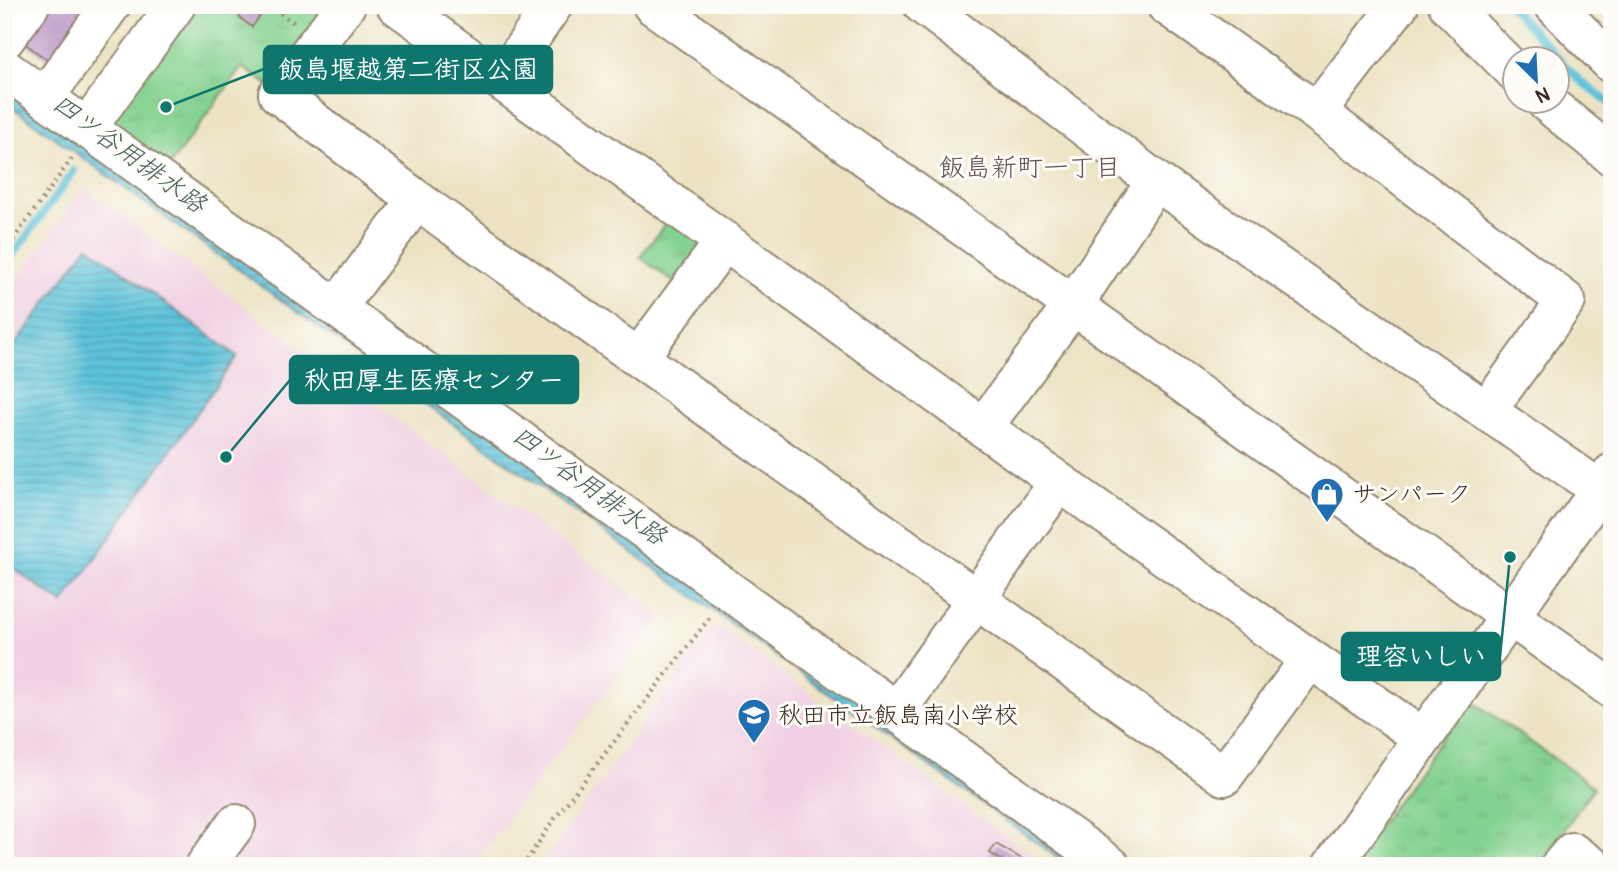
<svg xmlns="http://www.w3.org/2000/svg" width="1617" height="871" viewBox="0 0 1617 871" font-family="Pangolin,'Klee One',sans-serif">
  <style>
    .built { fill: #f1d0e3 }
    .park { fill: url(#park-tufts); stroke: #607e58; stroke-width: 2 }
    .water { fill: url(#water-rules); stroke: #4c767c; stroke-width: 2 }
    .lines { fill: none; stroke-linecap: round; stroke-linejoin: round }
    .stream { stroke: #5dc3da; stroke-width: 8 }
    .building { fill: #bf9dc7 }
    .minor-casing { stroke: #948671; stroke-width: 42 }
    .path { stroke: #948671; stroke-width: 4.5; stroke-dasharray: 2 5; stroke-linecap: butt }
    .minor { stroke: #fff; stroke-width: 38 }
    .labels { text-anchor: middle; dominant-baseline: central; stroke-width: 6; stroke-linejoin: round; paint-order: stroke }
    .poi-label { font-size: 24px; fill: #3b2a1e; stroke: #fdfcf7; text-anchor: start }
    .water-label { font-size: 26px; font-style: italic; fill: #476060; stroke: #fdfcf7 }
    .neighbourhood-label { font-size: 26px; fill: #695259; stroke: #fdfcf7 }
    .leader { fill: none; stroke: #0f766e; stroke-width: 2.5 }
    .callout-dot { fill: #0f766e; stroke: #fdfcf7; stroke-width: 2.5 }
    .callout { fill: #0f766e; stroke: #0f766e; stroke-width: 2.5 }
    .callout-label { font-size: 26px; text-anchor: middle; font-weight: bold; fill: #fff }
  </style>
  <defs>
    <pattern id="park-tufts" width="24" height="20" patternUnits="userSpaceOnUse" patternTransform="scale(1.75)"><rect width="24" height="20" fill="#84d291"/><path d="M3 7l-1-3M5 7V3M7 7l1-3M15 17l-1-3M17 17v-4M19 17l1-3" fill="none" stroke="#73b47d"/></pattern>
    <pattern id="water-rules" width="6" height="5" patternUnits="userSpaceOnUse" patternTransform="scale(1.75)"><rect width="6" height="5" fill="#5dc3da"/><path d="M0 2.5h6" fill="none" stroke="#4e9fb0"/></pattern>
  </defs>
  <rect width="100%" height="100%" fill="#fdfcf7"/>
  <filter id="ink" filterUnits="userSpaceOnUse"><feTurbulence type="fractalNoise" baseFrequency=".0143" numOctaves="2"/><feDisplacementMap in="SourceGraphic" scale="14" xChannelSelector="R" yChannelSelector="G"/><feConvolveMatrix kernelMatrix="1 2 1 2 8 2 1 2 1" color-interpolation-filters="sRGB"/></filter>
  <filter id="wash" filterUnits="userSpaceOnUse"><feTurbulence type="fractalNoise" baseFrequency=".00686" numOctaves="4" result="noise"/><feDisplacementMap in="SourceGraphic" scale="28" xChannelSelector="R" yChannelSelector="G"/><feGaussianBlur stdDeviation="1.57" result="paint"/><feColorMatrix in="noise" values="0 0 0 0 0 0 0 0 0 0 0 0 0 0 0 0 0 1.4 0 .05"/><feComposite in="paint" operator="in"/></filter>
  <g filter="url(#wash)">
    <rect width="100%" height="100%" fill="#ede3c4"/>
    <path class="built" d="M84,188l578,429 -190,249h-467v-569z
      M714,624l333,242h-506z"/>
    <path class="park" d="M193,5h134l-59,80 -26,-18 -78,106 -61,-45z
      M673,214l31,24 -24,49 -40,-30z
      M1470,699l124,88 -55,79h-189z"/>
    <path class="water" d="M5,80l1086,786h-22l-1064,-764z
      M88,246l149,110 -174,248 -58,-42v-204z"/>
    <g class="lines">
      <path class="stream" d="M1509,5l69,74 34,26
        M5,266l69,-95"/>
    </g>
    <g id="blocks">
      <path class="building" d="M46,5h44l-41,56 -36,-26z
        M248,5h20l-16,22 -13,-10z
        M996,844l31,18 -3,4h-13l-21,-13z"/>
    </g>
  </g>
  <g filter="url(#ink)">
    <use href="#blocks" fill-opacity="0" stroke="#948671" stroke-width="2"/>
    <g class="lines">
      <defs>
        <path id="minor" d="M346,5l-68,89 139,106 807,576 86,-117
          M396,5l663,477 364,256
          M652,5l960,684
          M923,5l233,176 456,317
          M1166,5l151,107 249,189 -78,108
          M1448,5l68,68
          M1554,5l58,59
          M5,39l25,-34
          M5,69l1106,797
          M501,81l52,-76
          M45,97l66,-92
          M1546,102l66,54
          M1317,112l82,-107
          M87,128l89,-123
          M338,306l79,-106
          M639,357l86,-116
          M984,426l89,-121 83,-124
          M896,712l163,-230
          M205,866l31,-42
          M1332,866l280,-393
          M1560,866l12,-14 20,14"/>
      </defs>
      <use href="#minor" class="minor-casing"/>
      <path class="path" d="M269,5l25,18
        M5,251l68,-94
        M523,866l30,-45 158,-205"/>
      <use href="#minor" class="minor"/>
    </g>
  </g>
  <defs>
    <symbol id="shop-pin" viewBox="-11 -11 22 30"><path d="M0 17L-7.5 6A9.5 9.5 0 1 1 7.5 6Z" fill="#1f6fb2" stroke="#fdfcf7"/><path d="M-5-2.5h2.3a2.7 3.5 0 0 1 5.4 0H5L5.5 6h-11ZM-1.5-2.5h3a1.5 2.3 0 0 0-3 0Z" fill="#fff"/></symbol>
    <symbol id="school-pin" viewBox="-11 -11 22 30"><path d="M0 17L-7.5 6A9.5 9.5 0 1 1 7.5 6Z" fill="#1f6fb2" stroke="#fdfcf7"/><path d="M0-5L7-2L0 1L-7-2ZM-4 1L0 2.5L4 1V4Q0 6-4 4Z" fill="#fff"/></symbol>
  </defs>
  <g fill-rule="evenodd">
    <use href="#shop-pin" x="1308" y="475" width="38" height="52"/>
    <use href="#school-pin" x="735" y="696" width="38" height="52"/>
  </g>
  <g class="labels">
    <g class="poi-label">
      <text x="1352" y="494">サンパーク</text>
      <text x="778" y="715">秋田市立飯島南小学校</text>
    </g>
    <g class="water-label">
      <text transform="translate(129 154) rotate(36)">四ツ谷用排水路</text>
      <text transform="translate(589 486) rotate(36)">四ツ谷用排水路</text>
    </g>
    <g class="neighbourhood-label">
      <text x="1030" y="168">飯島新町一丁目</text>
    </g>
  </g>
  <path class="leader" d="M166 107L264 69M226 457L290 380M1510 557L1500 656"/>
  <g class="callout-dot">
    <circle cx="166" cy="107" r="7"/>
    <circle cx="226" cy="457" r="7"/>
    <circle cx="1510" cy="557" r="7"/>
  </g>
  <g class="callout">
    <rect x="264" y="46" width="288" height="47" rx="7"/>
    <rect x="290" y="356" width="288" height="47" rx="7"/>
    <rect x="1342" y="633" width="158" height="47" rx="7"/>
  </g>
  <g class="callout-label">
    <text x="408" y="78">飯島堰越第二街区公園</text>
    <text x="434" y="389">秋田厚生医療センター</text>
    <text x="1421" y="665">理容いしい</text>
  </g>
  <rect width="1617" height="871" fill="none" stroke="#fdfcf7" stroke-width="28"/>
  <g transform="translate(1536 80) rotate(156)"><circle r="33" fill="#fdfcf7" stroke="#afa8a0" stroke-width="2"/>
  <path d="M0-5L12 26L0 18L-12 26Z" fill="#1f6fb2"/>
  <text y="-10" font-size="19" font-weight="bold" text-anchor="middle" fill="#3b2a1e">N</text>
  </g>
</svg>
